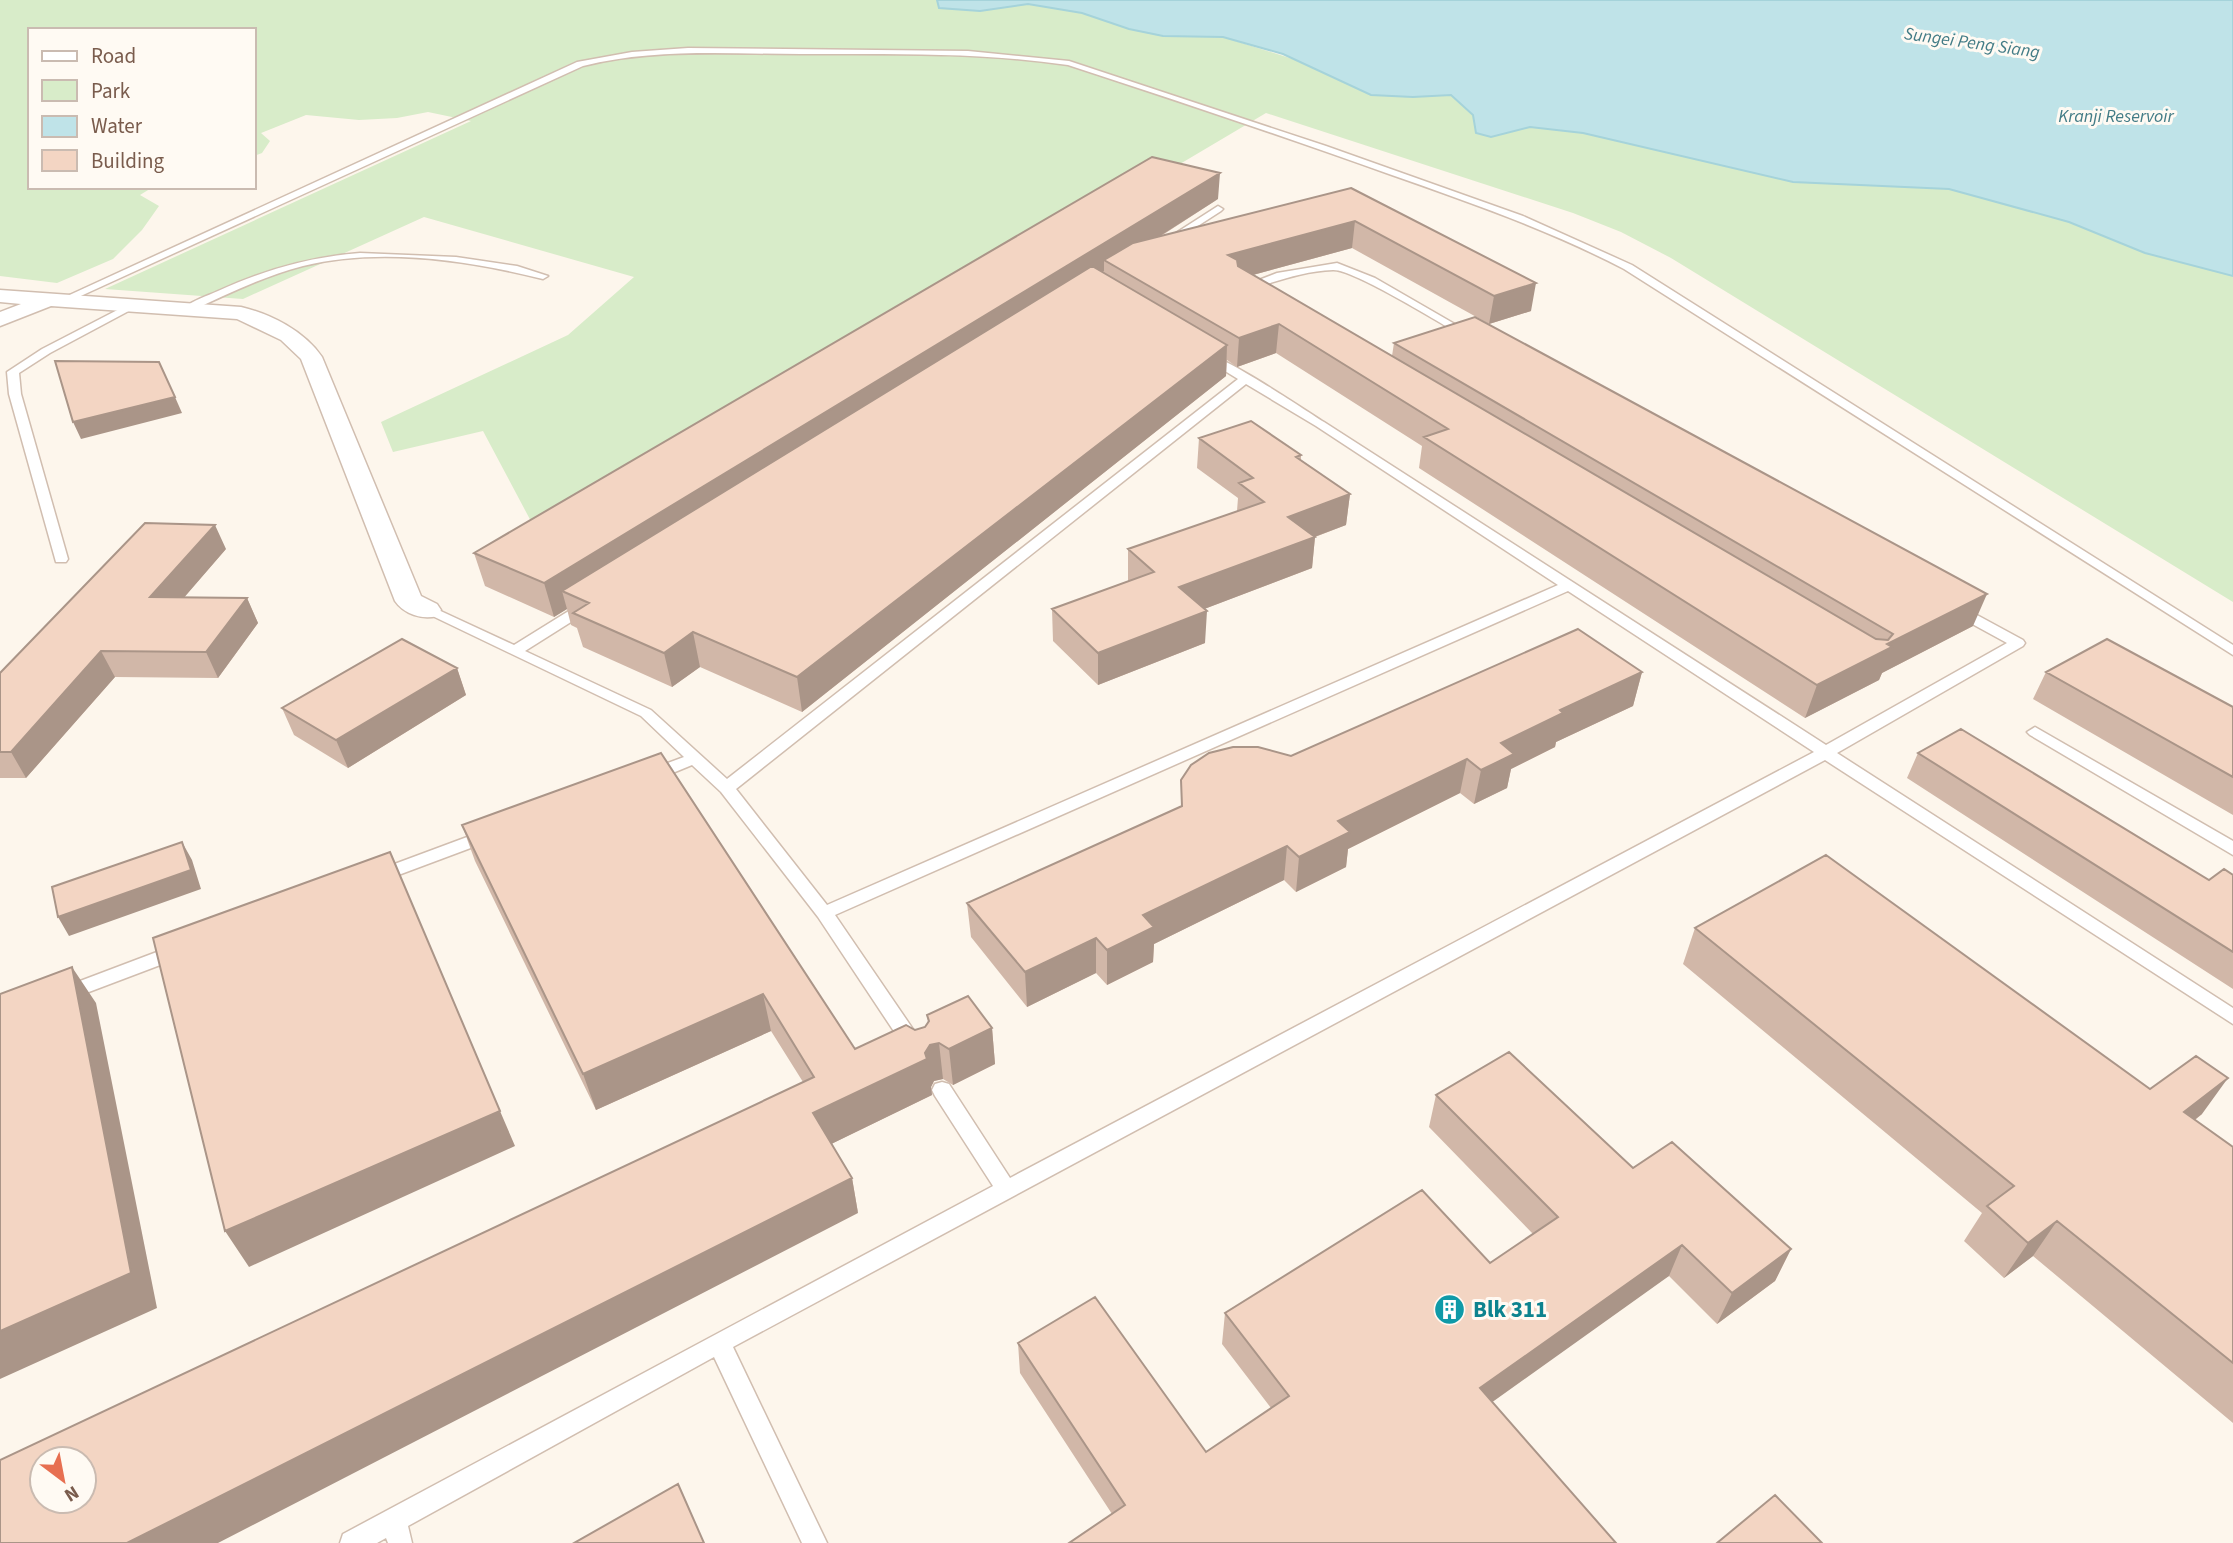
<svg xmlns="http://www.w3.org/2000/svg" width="2233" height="1543" viewBox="0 0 2233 1543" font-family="'Source Sans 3',sans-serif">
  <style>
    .green { fill: #d8ecc9 }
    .water { fill: #bfe3e8; stroke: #a5d3da; stroke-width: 2 }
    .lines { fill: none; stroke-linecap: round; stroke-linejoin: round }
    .lane-casing { stroke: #d1beb0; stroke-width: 3 }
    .street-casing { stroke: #d1beb0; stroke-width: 3 }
    .lane { fill: #fff; fill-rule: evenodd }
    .street { fill: #fff; fill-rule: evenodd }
    .wall { fill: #d1b7a8 }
    .shaded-wall { fill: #aa9588 }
    .building { fill: #f3d5c3; stroke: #aa9588; stroke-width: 2; fill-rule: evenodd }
    .labels { text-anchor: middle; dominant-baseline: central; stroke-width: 6; stroke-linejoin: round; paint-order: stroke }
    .far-water-label { font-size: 18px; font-style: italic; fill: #437c86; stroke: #fffaf3 }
    .near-culture-label { font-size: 23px; font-weight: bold; fill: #0d838f; stroke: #fffaf3; text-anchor: start }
  </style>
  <rect width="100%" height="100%" fill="#fdf6ec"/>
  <path class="green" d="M0,0h937l2,8 41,3 48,-7 54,9 47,16 34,7 60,1 190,60 38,-2 22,20 3,18 15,4 39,-10 53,6 210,49 156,7 120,33 76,31 88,23v326l-562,-344 -50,-26 -48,-19 -307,-100 -724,429 -59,-111 -90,21 -12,-30 187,-87 66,-58 -210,-60 -181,82 -138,-10 366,-168 -43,-9 -31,6 -38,2 -53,-5 -45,18 9,8 -8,12 -8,3v-126h-224v157h123l-13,8 19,11 -17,24 -29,29 -56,24 -57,-7z"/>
  <path class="water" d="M937,0h1296v276l-88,-23 -76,-31 -120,-33 -156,-7 -210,-49 -53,-6 -39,10 -15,-4 -3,-18 -22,-20 -38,2 -42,-2 -88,-41 -60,-17 -60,-1 -34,-7 -47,-16 -54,-9 -48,7 -41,-3z"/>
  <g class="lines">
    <defs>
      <path id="lane" d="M688,48l280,3 101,10 257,85 197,70 109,49 601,380v10l-609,-386c-75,-39 -155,-67 -235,-95 -106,-38 -214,-74 -321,-109 -89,-13 -178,-11 -267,-11 -74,0 -146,-6 -218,12l-511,234 -9,-2 514,-236 55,-10z
        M1218,206l5,3 -2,2 -48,31 -8,-2z
        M360,253l96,4 61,9 31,10 -5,3c-76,-19 -163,-32 -240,-13 -39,10 -75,28 -110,44l-9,-2c9,-8 23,-12 34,-17 46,-21 91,-34 142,-38z
        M1337,263l38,15 97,56 -9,2c-23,-13 -110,-67 -130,-66 -32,1 -60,13 -90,21l-5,-3 39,-15z
        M129,304l9,2 -88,47 -31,20 2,21 47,165 -2,3h-10l-47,-168 -2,-22 35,-23z
        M1204,354c15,-2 101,56 120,68l502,323 181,-102 -53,-29 -2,-3 2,-3h10l59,32 2,3 -2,3 -186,107 396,255v16l-408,-264 -1092,587 94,196h-25l-88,-186 -306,169 4,17h-24l-2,-5 -9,5h-37l3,-9 650,-348 -58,-90 -3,-6 3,-6 7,-2 7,2 61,94 804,-426 -246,-161 -733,324 84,123 2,5 -2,5 -7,2 -7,-2 -87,-131 -97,-125 -29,-27 -34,14h-12l-2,-4 2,-4 38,-14 -43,-41 -221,-106 2,-3h10l82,38 66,-41h10l2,3 -2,3 -65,41 126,59 76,69 511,-400 -34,-21zM1246,384l70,42 242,159 -731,320 -91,-116z
        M2035,727l198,114v14l-203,-120 -3,-3z
        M486,830l6,2 2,4 -2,4 -107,40h-12l-2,-4 2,-4z
        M178,944l6,2 3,5 -3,5 -119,45 -6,-2 -3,-5 3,-5z"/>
      <path id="street" d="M0,290l241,17c30,7 63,24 81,50l99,239 16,8 4,6 -4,6c-15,4 -33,-2 -42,-15l-94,-242 -20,-19 -44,-21 -186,-13 -51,20v-14l21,-8 -21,-2z"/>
    </defs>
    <use href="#lane" class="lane-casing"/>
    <use href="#street" class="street-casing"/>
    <use href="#lane" class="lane"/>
    <use href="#street" class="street"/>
  </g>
  <path class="wall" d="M1351,188l180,123 -42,13 -137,-76 -99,27 139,81 2,-13 579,283 -91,47 -3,7 -74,38 -386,-250 3,-22 -146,-93 -39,14 -10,-7 -1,16 -424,336 -102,-45 -28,20 -89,-40 -6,-19 -6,-3 -4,-16 -13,8 -69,-31 -11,-33 744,-354 -57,37z
    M1199,438l102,17v5l49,34 -4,31 -31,12 -3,31 -108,41 1,34 -107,42 -45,-44 -1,-32 76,-28v-32l109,-38 1,-13 -41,-30z
    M226,549l-42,48 63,1 11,25 -40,55 -103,-1 -89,101h-26v-105z
    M457,668l9,27 -118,73 -54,-33 -12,-27z
    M1642,672l-9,34 -77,36 -1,5 -44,22 -4,19 -33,16 -14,-11 -112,56 -2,18 -50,25 -12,-12 -130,64 -1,18 -46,23 -11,-12 -69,34 -56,-70 -4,-34 214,-97v-26l110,-24z
    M2046,672l187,35v108l-200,-116z
    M661,753l194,296 70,-22 3,-4 -1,-8 65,13 3,36 -42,21 -10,-6 -9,2 -3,6 1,8 -101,49 21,34 6,35 -55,-131 -32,-51 -175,79 -121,-249 -13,-36z
    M1918,753l291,127 24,-5v114l-326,-211z
    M1695,928l455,161 52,25 -7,6 38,27v276l-200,-167 -29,22 -40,-37 18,-28 -299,-249z
    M1436,1095l197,73 158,81 -16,32 -58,43 -48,-48 -557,238 -92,-141 -2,-30 188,109 65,-44 -49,-64 3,-31 265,-50 43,-29 -104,-107z"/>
  <path class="shaded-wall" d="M1220,173l-2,26 -105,67 -9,-6v11l-522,329 -20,-9 5,18 -13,8 -10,-34z
    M1355,221l-3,27 -125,34 1,-27z
    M1536,283l-5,28 -42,13 5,-28z
    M1279,324l-3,29 -39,14 2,-29z
    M1227,345l-1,31 -424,336 -5,-35z
    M175,397l7,16 -101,26 -8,-17z
    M1350,494l-4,31 -53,20 22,-8 -3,31 -134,51 1,-32 109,-70z
    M215,525l11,24 -63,73 -13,-25z
    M1987,594l-14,32 -91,47 -3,7 -74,38 12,-33 70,-41z
    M247,598l11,25 -40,55 -12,-26z
    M1207,611l-2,32 -107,42v-32z
    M693,632l7,35 -28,20 -8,-34z
    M101,651l14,26 -89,101 -15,-26z
    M457,668l9,27 -118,73 -12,-28z
    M1642,672l-9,34 -77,36 -1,5 -44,22 -4,19 -33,16 7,-34 20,-27 59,-33z
    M1467,759l-7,34 -112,56 -2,18 -50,25 3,-35 39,-36z
    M182,842l10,18 9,29 -132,47 -11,-19z
    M1287,846l-3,34 -130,64 -1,18 -46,23v-35l36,-35z
    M1096,938v35l-69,34 -2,-35z
    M72,967l24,36 61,305 -157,71v-48z
    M763,994l8,37 -175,79 -13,-36z
    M992,1028l3,36 -42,21 -4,-36z
    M939,1043l4,36 -9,2 -3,6 1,8 -111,54 -8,-36 112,-60 5,-8z
    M2228,1078l-26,36 -44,34 26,-36z
    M500,1111l15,35 -266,121 -24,-36z
    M852,1178l6,35 -640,330h-91z
    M2057,1221l-24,35 -29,22 24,-35z
    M1682,1245l-13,31 -199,142 10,-30z
    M1791,1249l-16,32 -58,43 15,-31z"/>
  <path class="building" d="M1152,157l68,16 -676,410 -70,-30z
    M1351,188l185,95 -42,13 -139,-75 -127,34 9,5 1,6 638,373 12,1 5,-6 -499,-291 81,-26 512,277 -100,50 5,3 -75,38 -393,-248 24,-8 -169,-105 -40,14 -135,-78 29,-17z
    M1092,266l135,79 -430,332 -104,-45 -29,21 -91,-40 16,-10 -27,-12z
    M55,361l104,1 16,35 -102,25z
    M1251,421l50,34 -5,2 54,37 -62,23 27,20 -136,50 28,24 -109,42 -46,-44 102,-37 -26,-23 136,-47 -25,-19 14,-5 -54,-40z
    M145,523l70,2 -65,72 97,1 -41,54 -105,-1 -90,101h-11v-79z
    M1578,629l64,43 -82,38 3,3 -62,30 13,11 -33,16 -14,-11 -129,62 12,11 -51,25 -12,-11 -144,69 11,12 -47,23 -11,-12 -71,34 -58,-69 215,-97 -1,-26 10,-15 18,-12 24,-6h25l33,9z
    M402,639l55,29 -121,72 -54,-32z
    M2107,639l126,68v70l-187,-105z
    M1961,729l248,151 15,-11 9,6v77l-315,-199z
    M661,753l194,296 51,-24 9,5 10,-3 4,-6 -2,-6 41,-19 24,32 -43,21 -10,-6 -9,2 -5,8 2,6 -114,54 39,65 -725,365h-127v-83l814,-383 -51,-83 -180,80 -121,-249zM42,1459h42v42h-42z
    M182,842l9,28 -133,47 -6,-30z
    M390,852l110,259 -275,120 -72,-293z
    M1826,855l324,234 46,-33 32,22 -44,34 49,35v216l-176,-142 -29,22 -41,-37 27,-20 -319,-258z
    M72,967l59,306 -131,58v-337z
    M1509,1052l124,116 39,-26 119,107 -59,44 -50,-48 -202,143 136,155h-547l56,-38 -107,-162 77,-46 111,155 83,-56 -64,-83 197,-123 68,73 68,-46 -122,-122z
    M678,1484l26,59h-130z
    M1775,1495l47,48h-105z"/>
  <defs>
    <symbol id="building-disc" viewBox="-11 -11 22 22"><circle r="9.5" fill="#0f9aa8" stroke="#fffaf3"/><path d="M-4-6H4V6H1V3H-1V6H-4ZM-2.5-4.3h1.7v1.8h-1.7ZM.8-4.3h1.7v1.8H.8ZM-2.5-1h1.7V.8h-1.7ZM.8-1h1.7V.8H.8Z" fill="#fff"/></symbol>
  </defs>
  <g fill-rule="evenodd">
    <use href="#building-disc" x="1432" y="1292" width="35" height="35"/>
  </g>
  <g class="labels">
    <g class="far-water-label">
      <text transform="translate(1972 43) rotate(8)">Sungei Peng Siang</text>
      <text x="2116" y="116">Kranji Reservoir</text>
    </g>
    <g class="near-culture-label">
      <text x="1473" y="1309">Blk 311</text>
    </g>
  </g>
  <rect x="28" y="28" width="228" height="161" fill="#fffaf3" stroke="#cabbb1" stroke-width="2"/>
  <rect x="42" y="51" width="35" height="10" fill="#ffffff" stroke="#cabbb1" stroke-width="2"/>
  <text x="91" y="63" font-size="21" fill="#7a5c4d">Road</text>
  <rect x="42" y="80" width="35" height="21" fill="#d8ecc9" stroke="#cabbb1" stroke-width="2"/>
  <text x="91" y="98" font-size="21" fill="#7a5c4d">Park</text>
  <rect x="42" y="116" width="35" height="21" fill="#bfe3e8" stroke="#cabbb1" stroke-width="2"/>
  <text x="91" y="133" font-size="21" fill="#7a5c4d">Water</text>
  <rect x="42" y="150" width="35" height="21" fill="#f3d5c3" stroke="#cabbb1" stroke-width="2"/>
  <text x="91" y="168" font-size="21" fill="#7a5c4d">Building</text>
  <g transform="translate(63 1480) rotate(148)"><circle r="33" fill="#fffaf3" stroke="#cabbb1" stroke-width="2"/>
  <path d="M0-5L12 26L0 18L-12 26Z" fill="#e76f51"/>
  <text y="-10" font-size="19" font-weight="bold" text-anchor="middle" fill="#7a5c4d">N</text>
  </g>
</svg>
